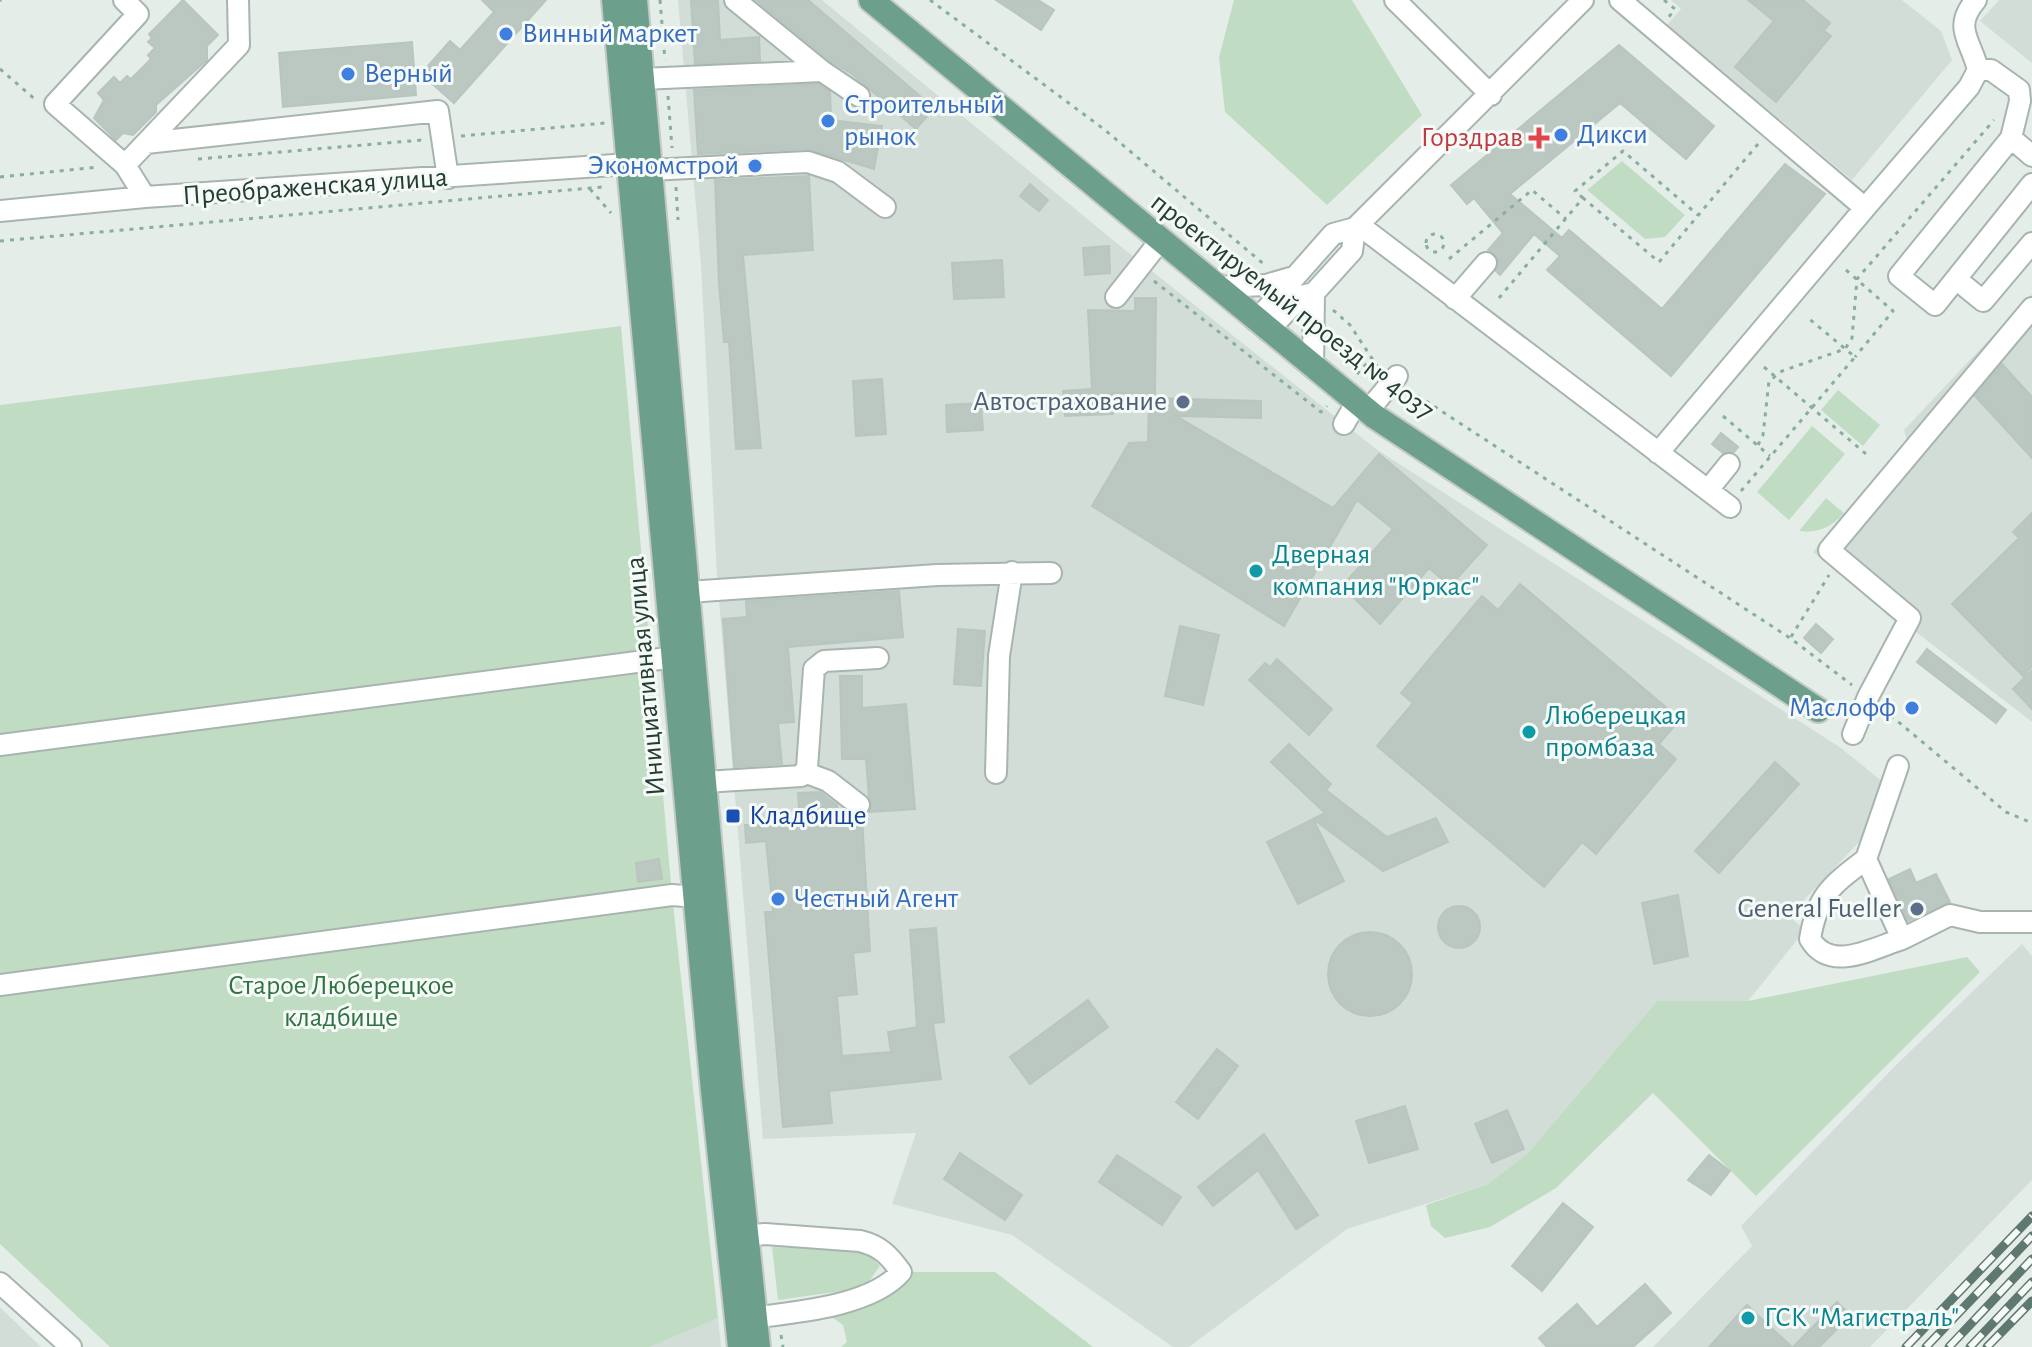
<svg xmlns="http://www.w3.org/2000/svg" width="2032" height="1347" viewBox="0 0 2032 1347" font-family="'Alegreya Sans',sans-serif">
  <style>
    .built { fill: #d3ddd7 }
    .green { fill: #c0ddc4 }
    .building { fill: #bac8c1; stroke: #b8c6bf; stroke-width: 2 }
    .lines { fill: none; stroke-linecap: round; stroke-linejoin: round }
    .minor-casing { stroke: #a8b5af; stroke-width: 24 }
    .major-casing { stroke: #c2c9c6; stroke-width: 28 }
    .path { stroke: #88ae9e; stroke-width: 3; stroke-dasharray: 4 6; stroke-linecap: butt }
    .minor { stroke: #fff; stroke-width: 20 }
    .major { stroke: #6d9f8d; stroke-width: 24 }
    .rail-casing { stroke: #607970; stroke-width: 9 }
    .rail { stroke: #f5faf7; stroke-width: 6; stroke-dasharray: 18; stroke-linecap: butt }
    .shop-dot { fill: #3f7fe0; stroke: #f5faf7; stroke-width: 3 }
    .health-dot { fill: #e0444e; stroke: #f5faf7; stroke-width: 3 }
    .service-dot { fill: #5c6f8a; stroke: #f5faf7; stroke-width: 3 }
    .culture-dot { fill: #0f9aa8; stroke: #f5faf7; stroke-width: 3 }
    .transit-dot { fill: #1a4fb4; stroke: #f5faf7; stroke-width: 3 }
    .labels { text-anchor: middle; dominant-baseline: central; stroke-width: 6; stroke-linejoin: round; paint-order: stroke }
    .shop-label { font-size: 28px; fill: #366cbe; stroke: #f5faf7; text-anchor: start }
    .health-label { font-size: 28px; fill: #be3a42; stroke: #f5faf7; text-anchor: end }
    .street-label { font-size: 28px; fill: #253e35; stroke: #f5faf7 }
    .service-label { font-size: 28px; fill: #4e5e75; stroke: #f5faf7; text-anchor: end }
    .culture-label { font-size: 28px; fill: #0d838f; stroke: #f5faf7; text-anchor: start }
    .transit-label { font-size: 28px; fill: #164399; stroke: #f5faf7; text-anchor: start }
    .park-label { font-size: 28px; fill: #327244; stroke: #f5faf7 }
  </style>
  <rect width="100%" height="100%" fill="#e5ede9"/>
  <path class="built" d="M678,0h144l292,241 262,208 465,299 42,34 -22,58 -72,76 16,14 -57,71h-91l-129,152 -40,31 -141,45 -158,118h-16l-161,-112 -120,-31 24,-71 -153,6 -46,-563 -16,-311z
    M1671,0h231l39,31 11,29 -100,120 -185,-155 14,-16z
    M1999,0h33v63l-52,-42z
    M2032,294v428l-219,-170 94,-111 -3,-11z
    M2022,944l10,12v224l-162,167h-217l99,-101 -11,-20 153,-159z
    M0,1307l41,40h-41z
    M718,1318l3,29h-71z"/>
  <path class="green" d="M1234,0h118l70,115 -95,90 -102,-93 -6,-55z
    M1622,161l63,54 -20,22 -20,2 -58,-49z
    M621,326l51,569 46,423 -68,29h-540l-110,-103v-839z
    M1838,390l42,35 -17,21 -42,-36z
    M1812,426l33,28 -56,66 -32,-28z
    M1826,498l18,15c-13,15 -26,20 -45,18z
    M1967,957l13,15 -224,224 -103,-103 -97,95 -66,39 -45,11 -14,-12 -5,-21 62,-21 40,-31 129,-152h91z
    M772,1247l93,3 15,16 -16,22 -86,12z
    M901,1272h94l98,75h-252l6,-5 -4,-17 -17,-12z"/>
  <path class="building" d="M183,0l35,35 -11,11v14l-51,45v7l-23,23 -10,-2 -7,7 -22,-22 10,-18 -6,-7 16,-16 6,6 7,-7 4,3 20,-20 -3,-4 7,-7 -7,-6 4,-4 -3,-4z
    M482,0h64l-92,103 -33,-29 29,-33 10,9 34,-38z
    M691,0h27l2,40 39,-3 1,24 -65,3z
    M756,0h52l126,108 -18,21 -64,-55 -22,-13z
    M996,0h42l16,10 -13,20z
    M1748,0h55l27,23 -6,8 7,5 -55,66 -41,-35 39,-46z
    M412,42l4,53 -133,12 -4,-54z
    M1619,45l95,81 -28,33 -66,-56 -110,91 52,44 7,-8 93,79 123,-145 40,30 -154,182 -124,-106 13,-14 -26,-22 -34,41 -4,-4 2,-13 -10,-8 15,-17 -29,-35 -7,6 -16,-19z
    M818,84l12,8 1,28 51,6 -8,43 -66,-20 -110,5 -4,-64z
    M809,176l4,74 -70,5 18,193 -25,1 -7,-107h-5l-5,-58 -4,-104z
    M1030,184l18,16 -9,11 -19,-15z
    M1109,246l1,27 -25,2 -2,-27z
    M1002,260l2,37 -50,2 -2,-36z
    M1135,298h21l-1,96 -43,-1 1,21 -48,2 -2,-25 29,-2 -4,-79 47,1z
    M2002,364l30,33v61l-57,-62z
    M882,379l4,55 -30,2 -3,-55z
    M1149,398l112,3v17l-85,-2 157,92 46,-54 108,91 -37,41 -21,-18 -49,56 -38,-38 51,-57 -36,-29 -73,126 -192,-120 37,-63 19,-1z
    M981,403l2,27 -36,2 -1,-27z
    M1721,433l17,14 -4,5 -11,1 -11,-9z
    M2032,513v153l-9,10 -71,-72 67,-66 -6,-6z
    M1520,584l160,135 -21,25 17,15 -80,95 -14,-12 -38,45 -167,-141 36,-43 -12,-10 81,-97 16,14z
    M899,591l4,46 -115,10 6,75 -16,1 4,41 -48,3 -11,-148 24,-2 -1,-16z
    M1816,624l17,15 -12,14 -17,-15z
    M1180,626l39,9 -16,70 -38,-9z
    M958,629l27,2 -4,55 -27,-2z
    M1927,649l79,61 -10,13 -79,-61z
    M1277,659l55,50 -23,26 -60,-55 16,-17 5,4z
    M2032,670v39l-19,-20z
    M840,676h22v32l44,-4 9,105 -45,3 -4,-53h-24z
    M1289,744l42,40 -5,6 61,47 49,-19 12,24 -65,29 -70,-52 12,-6 -54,-51z
    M1775,762l24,22 -80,89 -24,-22z
    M820,792l17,13 1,14 24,-2 8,134 -17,2 4,41 -20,2 5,60 49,-4 -3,-20 29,-5 -7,-97 26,-2 8,94 -11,1 8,56 -112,12 3,32 -49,4 -18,-215h8l-7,-71 -20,2 -1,-18 55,-3 -2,-29z
    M1313,819l31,62 -46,23 -31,-62z
    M659,859l3,20 -24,3 -2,-19z
    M1910,869l6,14 20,-9 14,28 -42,19 -19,-42z
    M1678,895l10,61 -34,8 -12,-61z
    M1438 927a21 21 0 1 1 42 0a21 21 0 1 1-42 0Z
    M1328 974a42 42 0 1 1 84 0a42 42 0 1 1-84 0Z
    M1088,1000l20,27 -78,57 -20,-27z
    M1217,1049l21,17 -40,53 -22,-17z
    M1405,1106l13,43 -49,14 -13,-42z
    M1507,1110l17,39 -32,14 -17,-39z
    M1264,1134l54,81 -22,14 -38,-59 -45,36 -15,-19z
    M960,1153l62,42 -17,25 -61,-41z
    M1117,1155l64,42 -19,28 -63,-43z
    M1709,1155l21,16 -19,24 -23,-15z
    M1563,1203l30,24 -51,64 -30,-25z
    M1645,1284l26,29 -38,34h-86l-8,-9 38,-34 20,23z
    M1837,1302l14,13 -32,32h-26z
    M1747,1305l45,42h-83z"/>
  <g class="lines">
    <defs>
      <path id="minor" d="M124,0l14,14 -83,90 70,61 20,32
        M1395,0l96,95
        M1620,0l245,208 -207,245
        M1978,70h13l28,20 1,11 -9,37 -112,138 36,29 97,-121
        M822,71l37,25
        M642,79l180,-8 -87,-71
        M2011,138l21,18
        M146,143l292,-32 10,67
        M125,165l114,-120 -1,-45
        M650,170l158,-8 30,10 47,35
        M1865,208l104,-121 9,-17c-7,-30 -26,-42 -2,-70
        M0,211l145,-14 484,-33
        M1359,225l371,282
        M1355,228l228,-228
        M1956,279l27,22 49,-58
        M1216,287l50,-2 24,-7
        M1116,297l44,-56
        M1455,299l31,-36
        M1256,321l77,-87 22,-6
        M1268,331l33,-35 13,-3 38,-42 3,-23
        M1313,368l1,-75
        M1367,412l30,-36
        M1344,424l12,-21
        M1708,490l21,-26
        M688,592l249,-17 114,-2
        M1853,734l15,-37 42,-79 -81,-68 203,-242
        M0,745l675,-88
        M1898,766l-32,93 36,80 48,-24 30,7h52
        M804,772l24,9 31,24
        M996,773l3,-117 13,-84
        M705,782l96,-6 6,-8 7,-99 10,-8 54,-3
        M1866,859c-34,26 -49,36 -56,80 20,34 61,10 92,0
        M0,985l672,-90 25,2
        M732,1237l33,-3 95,7c20,5 29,14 41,31 -31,36 -113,41 -160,47
        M0,1283l71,64"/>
      <path id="major" d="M614,0l99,1091 27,256
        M635,0l96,1088 27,259
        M871,0l503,416 444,294"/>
    </defs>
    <use href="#minor" class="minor-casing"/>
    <use href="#major" class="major-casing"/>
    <path class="path" d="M660,0l5,60
      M930,0l175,130 161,136
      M1664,0l11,9 -7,9
      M0,1l1,-1
      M0,69l37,32
      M668,96l4,52
      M461,136l144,-13
      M198,159l224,-19
      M0,177l99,-10
      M676,187l2,33
      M590,189l21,24
      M1583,198l-8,-7 48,-40 75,64
      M1426 243a9 9 0 1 1 18 0a9 9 0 1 1-18 0Z
      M0,241l602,-54
      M1449,259l83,-69 34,29
      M1846,270l47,41 -38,46
      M1154,281l167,131 6,-6
      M1499,298l84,-100 76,64 99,-118
      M1333,310l17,15 27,41
      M1764,367l102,87
      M1357,374l14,-15
      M1409,390l381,248 62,47
      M1723,416l47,40
      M1758,445l5,-10 6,-54 13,-10 63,-22 7,-11 5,-59 137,-159
      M1741,491l114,-134 -48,-40
      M1791,637l38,-62
      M1883,709l123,103 26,11
      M781,1335l2,12"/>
    <use href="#minor" class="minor"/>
    <use href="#major" class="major"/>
    <defs>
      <path id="rail" d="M1906,1347l126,-131
        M1926,1347l106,-111
        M1949,1347l83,-88
        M1970,1347l62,-65
        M1987,1347l45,-46"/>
    </defs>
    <use href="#rail" class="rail-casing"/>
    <use href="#rail" class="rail"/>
  </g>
  <g class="shop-dot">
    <circle cx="506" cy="34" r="8"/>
    <circle cx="348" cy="74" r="8"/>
    <circle cx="828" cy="121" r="8"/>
    <circle cx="1561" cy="135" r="8"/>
    <circle cx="755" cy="166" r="8"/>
    <circle cx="1912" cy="708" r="8"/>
    <circle cx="778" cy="899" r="8"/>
  </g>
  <path class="health-dot" d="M1535 126h8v8h8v8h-8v8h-8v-8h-8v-8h8z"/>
  <g class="service-dot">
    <circle cx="1183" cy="402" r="8"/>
    <circle cx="1917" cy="909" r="8"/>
  </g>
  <g class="culture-dot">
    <circle cx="1256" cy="571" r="8"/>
    <circle cx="1529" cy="732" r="8"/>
    <circle cx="1748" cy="1318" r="8"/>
  </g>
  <rect class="transit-dot" x="725" y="808" width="16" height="16" rx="4"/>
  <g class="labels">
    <g class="shop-label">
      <text x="522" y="34">Винный маркет</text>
      <text x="364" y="74">Верный</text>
      <text x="844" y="105">Строительный<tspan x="844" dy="32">рынок</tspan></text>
      <text x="1577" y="135">Дикси</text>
      <text x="739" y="166" text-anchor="end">Экономстрой</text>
      <text x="1896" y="708" text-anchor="end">Маслофф</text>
      <text x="794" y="899">Честный Агент</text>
    </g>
    <g class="health-label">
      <text x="1523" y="138">Горздрав</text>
    </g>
    <g class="street-label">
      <text transform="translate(315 187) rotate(-4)">Преображенская улица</text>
      <text transform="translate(1292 307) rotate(38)">проектируемый проезд № 4037</text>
      <text transform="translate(646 676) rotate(-95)">Инициативная улица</text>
    </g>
    <g class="service-label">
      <text x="1167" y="402">Автострахование</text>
      <text x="1901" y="909">General Fueller</text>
    </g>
    <g class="culture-label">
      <text x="1272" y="555">Дверная<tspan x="1272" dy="32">компания "Юркас"</tspan></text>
      <text x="1545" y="716">Люберецкая<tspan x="1545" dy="32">промбаза</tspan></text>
      <text x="1764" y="1318">ГСК "Магистраль"</text>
    </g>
    <g class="transit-label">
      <text x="749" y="816">Кладбище</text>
    </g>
    <g class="park-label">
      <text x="341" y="986">Старое Люберецкое<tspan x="341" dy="32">кладбище</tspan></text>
    </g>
  </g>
</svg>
